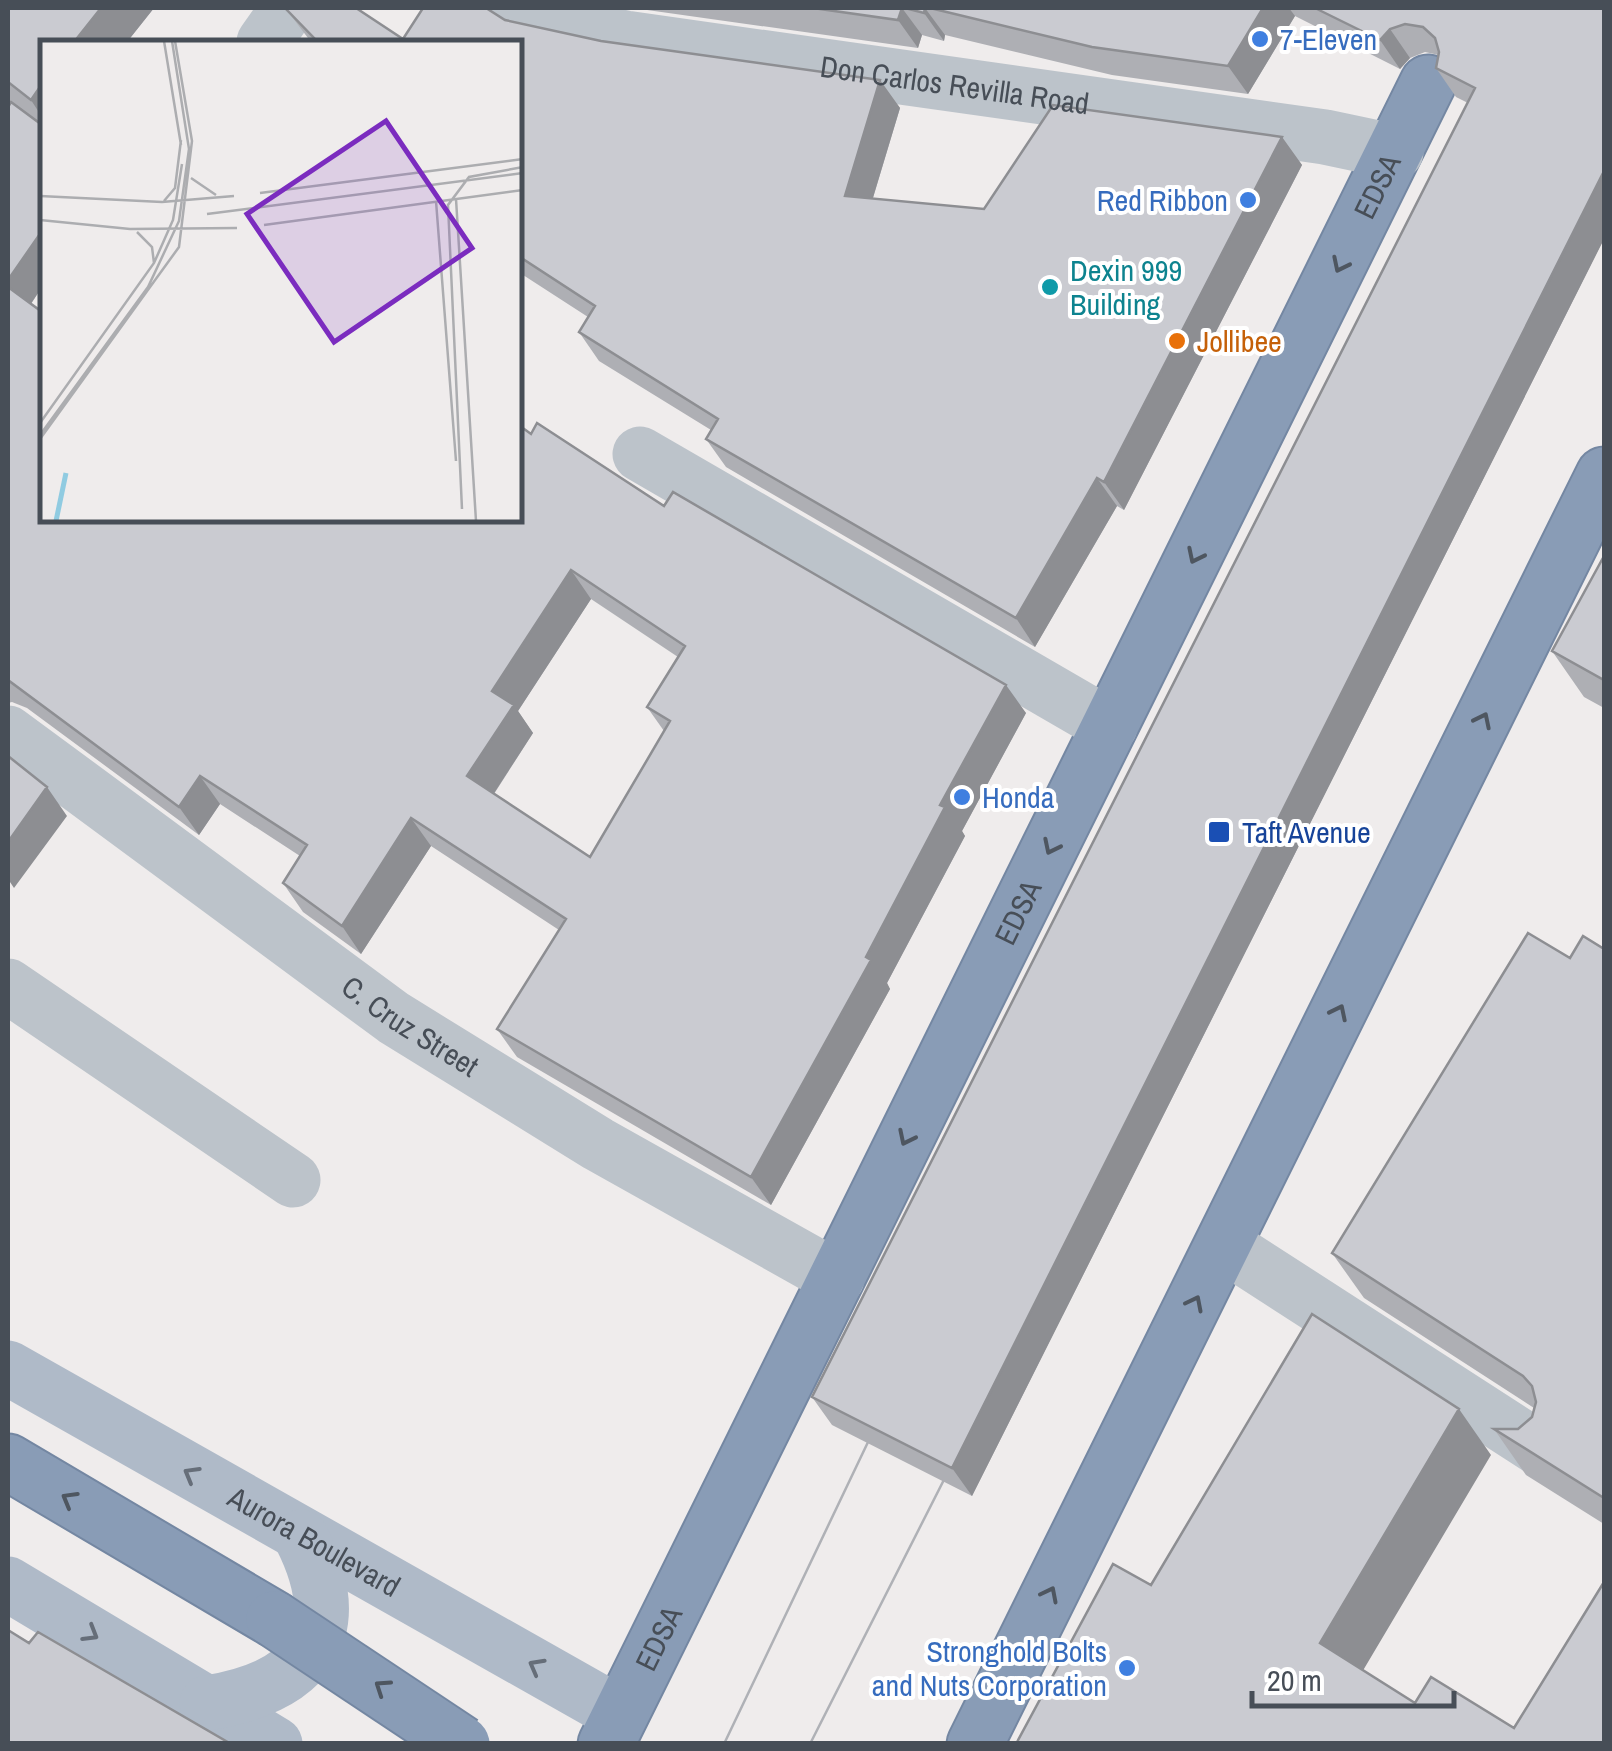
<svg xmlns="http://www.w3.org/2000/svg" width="1612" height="1751" viewBox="0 0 1612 1751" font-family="'Archivo Narrow',sans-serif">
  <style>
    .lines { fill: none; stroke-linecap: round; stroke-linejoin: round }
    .highway-casing { stroke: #7487a2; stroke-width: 59 }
    .minor { stroke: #bcc3ca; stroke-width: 55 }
    .major { stroke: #afbac8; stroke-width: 55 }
    .highway { stroke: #899cb6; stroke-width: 55 }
    .tram { stroke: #afb1b6; stroke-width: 2.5 }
    .highway-bridge-casing { stroke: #7487a2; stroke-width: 59; stroke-linecap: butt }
    .highway-bridge { stroke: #899cb6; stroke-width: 55 }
    .wall { fill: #aeafb4; fill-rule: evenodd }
    .shaded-wall { fill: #8d8e92 }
    .building { fill: #cacbd1; stroke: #8d8e92; stroke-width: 2.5; fill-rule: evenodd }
    .oneway { stroke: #4e5660 }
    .oneway2 { stroke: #666e79 }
    .shop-dot { fill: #3f7fe0; stroke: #fff; stroke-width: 4 }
    .culture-dot { fill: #0f9aa8; stroke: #fff; stroke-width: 4 }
    .food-dot { fill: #e8710a; stroke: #fff; stroke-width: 4 }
    .transit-dot { fill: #1a4fb4; stroke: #fff; stroke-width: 4 }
    .labels { text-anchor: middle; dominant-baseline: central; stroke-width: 8; stroke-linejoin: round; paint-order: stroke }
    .shop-label { font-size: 30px; fill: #366cbe; stroke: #fff; text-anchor: start }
    .street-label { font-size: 30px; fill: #474e57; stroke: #fff }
    .culture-label { font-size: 30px; fill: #0d838f; stroke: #fff; text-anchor: start }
    .food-label { font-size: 30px; fill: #c56008; stroke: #fff; text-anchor: start }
    .transit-label { font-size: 30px; fill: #164399; stroke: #fff; text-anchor: start }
    .inset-river { fill: none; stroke: #90cbe1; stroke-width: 5 }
    .inset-road { fill: none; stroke: #acadb0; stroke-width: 2.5 }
    .view { fill: #7b2cbf; fill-opacity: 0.15; stroke: #7b2cbf; stroke-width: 5 }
    .inset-edge { fill: none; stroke: #474e57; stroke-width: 5 }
  </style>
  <rect width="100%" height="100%" fill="#efecec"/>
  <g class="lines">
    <defs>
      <g id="highway">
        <path d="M8,1462l266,157"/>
        <path id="s4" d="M606,1744l822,-1661"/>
        <path d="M975,1744l629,-1269"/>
      </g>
    </defs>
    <use href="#highway" class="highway-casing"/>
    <g class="minor">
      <path id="s1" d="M515,8l16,10 94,20 700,99 71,15"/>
      <path d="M264,42l24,-34"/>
      <path d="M640,454l470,272"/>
      <path id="s2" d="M8,733l386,285 204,126 239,134"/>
      <path d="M8,986l285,194"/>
      <path d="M1224,1245l313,202"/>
    </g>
    <g class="major">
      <path id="s3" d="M8,1368l612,346"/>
      <path d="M8,1584l267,160"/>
      <path d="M207,1703c100,-16 143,-69 94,-166"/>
    </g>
    <use href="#highway" class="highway"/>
    <path class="tram" d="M724,1744l155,-325
      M810,1744l145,-286"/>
    <defs>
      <path id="highway-bridge" d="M274,1619l188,125"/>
    </defs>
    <use href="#highway-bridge" class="highway-bridge-casing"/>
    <use href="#highway-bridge" class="highway-bridge"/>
  </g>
  <path class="wall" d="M8,8h146l-27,34h-85v245l-11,17 11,216 489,-86 133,72 362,207 -64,118 3,5 -78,147 3,6 -119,216 -254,-148 -20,-28 62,-99 -128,-84 -70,108 -58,-42 -20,-29 17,-27 -80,-52 -21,31 -172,-127 -15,-6 -4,1v-596l19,7 -19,-15zM591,599l87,58 -31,50 17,24 -74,126 -96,-63 39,-61 -15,-22z
    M633,8h971v231l-632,1257 -140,-71 -20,-28 656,-1294 -12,-6 -20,-29 3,-13 -14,-3 -15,6 -10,11 -105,-53 -47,78 -136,-19 -167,-40 -1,6 -22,-6 -4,13z
    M286,9l117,30 102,-19 96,21 279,39 20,28 -27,90 111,11 298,-72 20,28 -178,345 -7,-4 -82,141 -309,-180 -20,-28 5,-9 -112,-69 -20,-29 9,-15 -68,-44v-231h-209z
    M1604,556v152l-20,-11 -32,-46z
    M1604,949v575l-78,-49 -32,-46h24l14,-12 2,-9 -170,-110 -32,-45 238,-295z"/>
  <path class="shaded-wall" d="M101,8h53l-27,34h-53z
    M902,8l20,27 -4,13 -20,-28z
    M925,8l20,27 -1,6 -20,-28z
    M1263,8h26l6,8 -47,78 -20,-28z
    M1390,29l20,29 -10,11 -20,-29z
    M880,80l20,28 -35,116 -20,-28z
    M42,84v33l-11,-17z
    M1282,137l20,28 -178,345 -20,-28z
    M1604,171v68l-632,1257 -20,-28z
    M42,231v56l-18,27 -16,-24v-10z
    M1097,478l20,28 -82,141 -19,-29z
    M571,570l20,29 -73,112 15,22 -46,71 -20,-28 25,-85z
    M1006,685l20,28 -64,118 3,5 -78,147 3,6 -119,216 -20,-28 115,-220 74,-152z
    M200,776l20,28 -21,31 -20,-28z
    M47,787l20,29 -53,72 -6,-9v-37z
    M411,818l20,28 -70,108 -19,-28z
    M1459,1409l32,46 -139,234 -32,-46z"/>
  <path class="building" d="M8,8h93l-27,34h-32v42l-11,16 -23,-18z
    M286,8h70l47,31 20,-31h63l19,12 96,21 279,39 -35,116 139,13 69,-104 229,32 -178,345 -7,-4 -81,140 -310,-179 12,-20 -139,-87 16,-26 -75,-49v-215h-202l-32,-33z
    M813,8h89l-4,12z
    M905,8h20l-1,5z
    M930,8h333l-35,58 -136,-19z
    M1315,8h289v163l-652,1297 -140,-71 663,-1309 -39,-20 3,-16 -4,-14 -12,-11 -18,-3 -15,5 -10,11z
    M11,102l31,23v106l-34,49v-173z
    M8,287l34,25v208h478v-94l11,8 6,-11 127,83 9,-14 333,193 -66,120 5,2 -79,150 5,3 -120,217 -254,-148 69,-110 -155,-101 -69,108 -59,-43 24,-38 -107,-69 -21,31 -171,-127zM571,570l114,76 -38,61 23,14 -80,136 -123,-81 47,-71 -22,-14z
    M1604,556v124l-52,-29z
    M8,756l39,31 -39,55z
    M1528,933l42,25 13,-22 21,13v549l-110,-69h24l14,-12 4,-15 -4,-16 -9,-10 -191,-123z
    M1312,1314l147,95 -139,234 95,60 16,-26 83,51 90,-146v162h-588l97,-180 38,21z
    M8,1630l21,13 9,-11 193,112h-223z"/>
  <defs><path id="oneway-chevron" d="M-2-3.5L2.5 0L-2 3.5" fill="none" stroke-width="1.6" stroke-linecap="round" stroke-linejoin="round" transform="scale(2.5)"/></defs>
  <g class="oneway">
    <use href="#oneway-chevron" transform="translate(1340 265) rotate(116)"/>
    <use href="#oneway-chevron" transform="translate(1195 556) rotate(116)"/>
    <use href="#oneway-chevron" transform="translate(1483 720) rotate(-64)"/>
    <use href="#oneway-chevron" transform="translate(1051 847) rotate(116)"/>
    <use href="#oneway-chevron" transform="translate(1339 1012) rotate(-64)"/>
    <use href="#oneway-chevron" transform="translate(906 1138) rotate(116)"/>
    <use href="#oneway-chevron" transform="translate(1195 1303) rotate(-63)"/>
    <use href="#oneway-chevron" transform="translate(69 1499) rotate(-150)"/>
    <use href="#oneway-chevron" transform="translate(1050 1594) rotate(-63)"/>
    <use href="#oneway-chevron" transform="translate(382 1687) rotate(-146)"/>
  </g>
  <g class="oneway2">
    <use href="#oneway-chevron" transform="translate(191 1474) rotate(-150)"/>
    <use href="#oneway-chevron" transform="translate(91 1634) rotate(31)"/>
    <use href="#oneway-chevron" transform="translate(536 1666) rotate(-151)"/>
  </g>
  <g class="shop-dot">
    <circle cx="1260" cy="39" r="10"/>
    <circle cx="1248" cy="200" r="10"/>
    <circle cx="962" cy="797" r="10"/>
    <circle cx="1127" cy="1668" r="10"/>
  </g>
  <circle class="culture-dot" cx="1050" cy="287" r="10"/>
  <circle class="food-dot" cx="1177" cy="341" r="10"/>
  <rect class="transit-dot" x="1207" y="820" width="24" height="24" rx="5"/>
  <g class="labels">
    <g class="shop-label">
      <text x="1280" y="39">7-Eleven</text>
      <text x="1228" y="200" text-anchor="end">Red Ribbon</text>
      <text x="982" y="797">Honda</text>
      <text x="1107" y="1651" text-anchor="end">Stronghold Bolts<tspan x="1107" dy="34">and Nuts Corporation</tspan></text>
    </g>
    <g class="street-label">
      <text stroke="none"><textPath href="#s1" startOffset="448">Don Carlos Revilla Road</textPath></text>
      <text stroke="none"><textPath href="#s4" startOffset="1738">EDSA</textPath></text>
      <text stroke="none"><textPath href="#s4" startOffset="928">EDSA</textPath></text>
      <text stroke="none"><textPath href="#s2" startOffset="498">C. Cruz Street</textPath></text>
      <text stroke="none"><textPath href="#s3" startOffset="352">Aurora Boulevard</textPath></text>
      <text stroke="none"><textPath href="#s4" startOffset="118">EDSA</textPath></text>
    </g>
    <g class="culture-label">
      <text x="1070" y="270">Dexin 999<tspan x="1070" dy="34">Building</tspan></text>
    </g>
    <g class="food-label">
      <text x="1197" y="341">Jollibee</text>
    </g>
    <g class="transit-label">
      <text x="1242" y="832">Taft Avenue</text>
    </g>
  </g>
  <g transform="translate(40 40)">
    <rect width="482" height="482" fill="#efecec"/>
    <path class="inset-river" d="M16,481l10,-48"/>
    <path class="inset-road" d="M124,1l17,104M151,138l25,17M220,153l263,-34M0,156l122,6 72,-6M416,159l20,322M124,161l11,-13 6,-48M396,161l20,260M167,174l316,-41M0,180l90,9 107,-1M224,185l259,-35M97,192l15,15 2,16M0,383l114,-160 19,-43 9,-56M0,395l108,-148 31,-66 10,-72 -17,-108M0,399l139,-192 13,-106 -17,-100M422,469l-14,-304 21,-28 54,-10"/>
    <path class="view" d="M346,81l86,127 -138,94 -87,-128z"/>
    <rect width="482" height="482" class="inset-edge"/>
  </g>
  <rect width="1612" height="1751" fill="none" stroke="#474e57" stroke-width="20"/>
  <path d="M1252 1691v15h202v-15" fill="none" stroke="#474e57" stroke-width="5"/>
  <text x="1267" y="1691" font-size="30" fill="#474e57" stroke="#ffffff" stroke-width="8" paint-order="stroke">20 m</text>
</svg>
